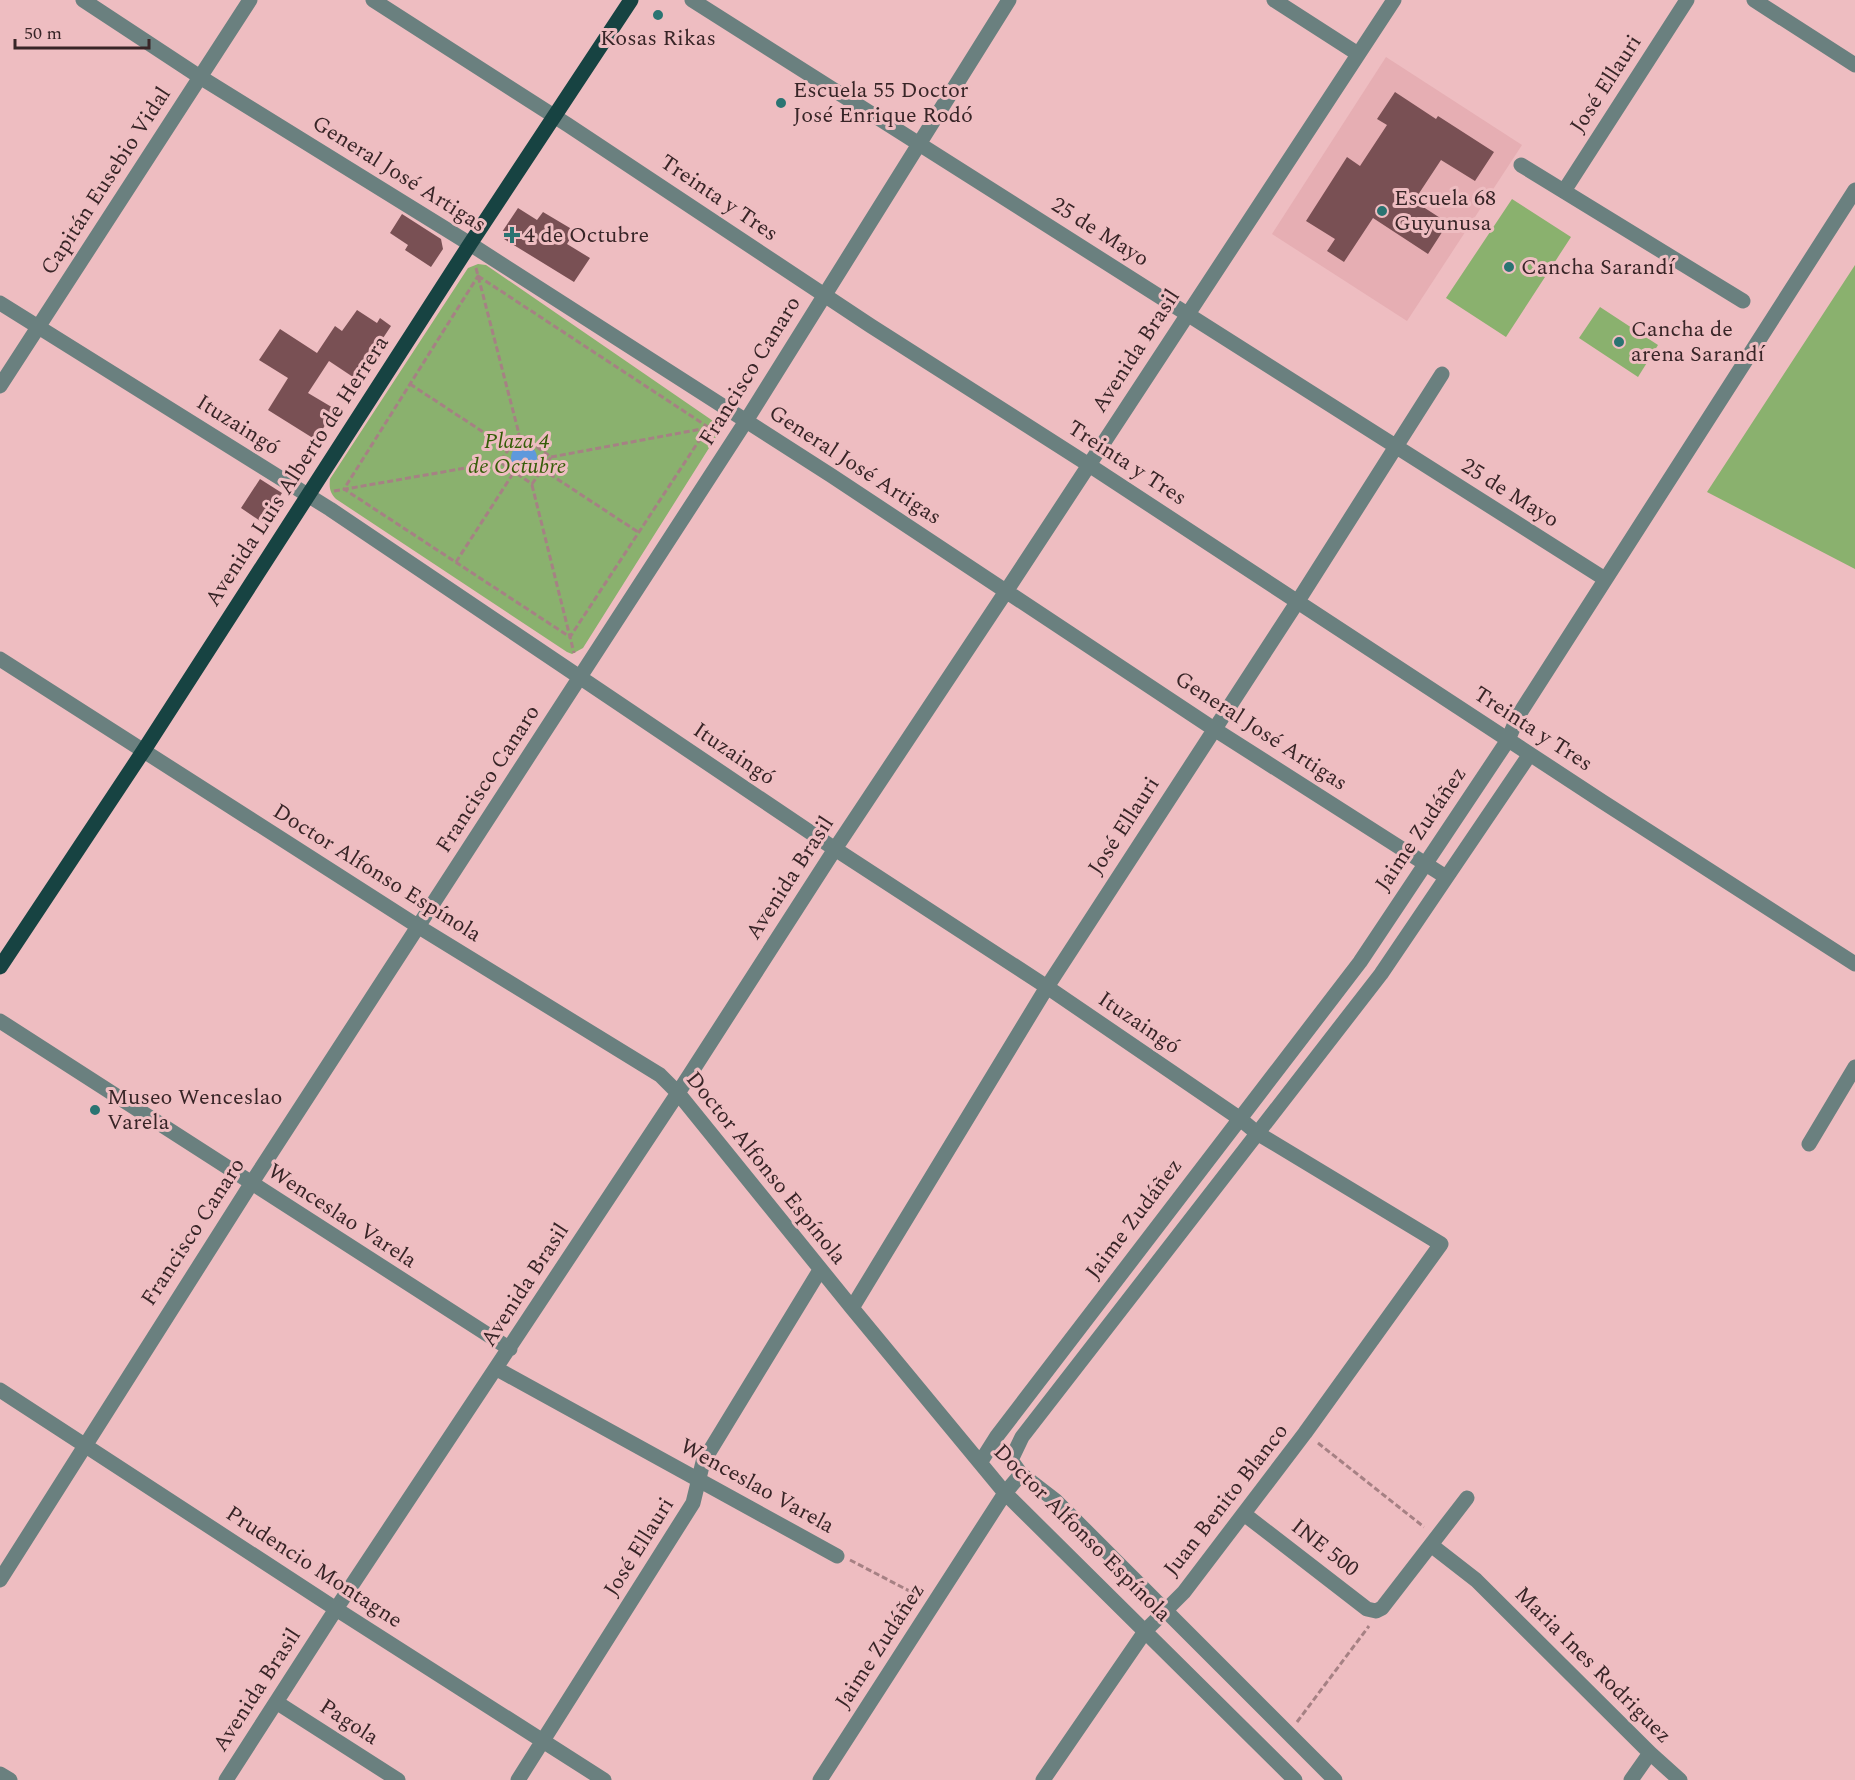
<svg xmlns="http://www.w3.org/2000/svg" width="1855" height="1780" viewBox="0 0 1855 1780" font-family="Spectral,serif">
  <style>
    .built { fill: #e6aeb3 }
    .green { fill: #8ab16e }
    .water { fill: #5f99dc }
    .building { fill: #795054 }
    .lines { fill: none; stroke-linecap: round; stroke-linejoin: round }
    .path { stroke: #a68184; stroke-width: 3; stroke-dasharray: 6 3; stroke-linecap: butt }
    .minor { stroke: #6a807f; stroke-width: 15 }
    .major { stroke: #174342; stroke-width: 15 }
    .poi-dot { fill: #2a7472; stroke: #eebdc1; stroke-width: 2 }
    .labels { text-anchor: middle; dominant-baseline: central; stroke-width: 6; stroke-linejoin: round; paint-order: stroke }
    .poi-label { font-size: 22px; fill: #382527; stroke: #eebdc1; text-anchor: start }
    .street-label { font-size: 22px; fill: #382527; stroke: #eebdc1 }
    .park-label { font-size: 22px; font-style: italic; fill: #355d08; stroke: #eebdc1 }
  </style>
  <rect width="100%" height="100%" fill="#eebdc1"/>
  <path class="built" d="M1386,57l136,88 -115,176 -135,-87z"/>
  <path class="green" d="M1512,199l59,38 -65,100 -60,-39z
    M478,264l8,1 230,158 5,6 -138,219 -11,6 -5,-2 -231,-153c-6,-6 -7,-11 -6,-20l138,-211z
    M1855,265v304l-148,-77z
    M1600,307l58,38 -20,32 -59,-39z"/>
  <path class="water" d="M511 458a13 13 0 1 1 26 0a13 13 0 1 1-26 0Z"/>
  <path class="building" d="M1395,92l41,27 2,-3 56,36 -19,29 -34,-21 -27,41 34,22 -20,31 -55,-36 -29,44 -17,-11 8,-12 -29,-18 41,-64 13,9 27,-41 -10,-6z
    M518,208l19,12 6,-8 32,19 -8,13 23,14 -16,24 -70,-43 -2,-7z
    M402,214l39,25 2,10 -12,18 -26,-17 3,-5 -18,-12z
    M357,310l20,13 3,-5 11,8 -35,53 -27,-18 -21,32 27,16 -19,31 -48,-30 20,-32 -29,-18 21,-31 37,24 18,-27 7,5z
    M260,479l22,14 -19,30 -22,-15z"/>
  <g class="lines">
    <path class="path" d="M476,268l43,166
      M478,276l230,151 -138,210 -226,-148z
      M410,384l99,65
      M551,457l172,-32
      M542,469l96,63
      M532,485l42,168
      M334,491l166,-29 32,22 19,-27 -32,-23 -19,28
      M456,562l58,-90
      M1318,1443l106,84
      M850,1560l69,36
      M1297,1722l72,-96"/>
    <path class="minor" d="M83,0l117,77 270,167 362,232 382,253 232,148
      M373,0l195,125 303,201 218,139 514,337 252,162
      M692,0l913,579
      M1274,0l84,54
      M1754,0l101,65
      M1521,165l222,136
      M1564,191l123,-191
      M0,303l330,206 505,340 212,138 192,131 18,15 184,111 -136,189 -121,159 -38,38 -103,150
      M0,386l250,-386
      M0,659l419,268 241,148 18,18 174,215 153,185 290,287
      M0,1021l510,328
      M1809,1144l46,-77
      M852,1308l195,-321 251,-386 144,-227
      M497,1369l340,187
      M0,1390l336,219 268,171
      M980,1463l17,-27 363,-474 148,-222 10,-24 337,-526
      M1244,1514l123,95 9,2 6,-3 85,-110
      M1431,1545l45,35 174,173 30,27
      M0,1580l251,-396 495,-763 263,-421
      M276,1702l122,78
      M0,1774l10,6
      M226,1780l110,-171 342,-516 157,-244 172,-259 387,-590
      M518,1780l175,-277 10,-41 117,-192
      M820,1780l185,-287 16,-19
      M1335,1780l-279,-279 -35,-27 -10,-14 11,-23 359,-463 149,-220
      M1631,1780l19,-27"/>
    <path class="major" d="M0,967l144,-217 326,-506 161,-244"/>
  </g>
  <g class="poi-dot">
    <circle cx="658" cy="15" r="6"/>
    <circle cx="781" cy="103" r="6"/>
    <circle cx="1382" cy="211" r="6"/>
    <path d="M509 226h6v6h6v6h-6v6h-6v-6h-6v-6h6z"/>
    <circle cx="1509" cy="267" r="6"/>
    <circle cx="1619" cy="342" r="6"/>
    <circle cx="95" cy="1110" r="6"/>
  </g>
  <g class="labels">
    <g class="poi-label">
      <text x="658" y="38" text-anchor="middle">Kosas Rikas</text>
      <text x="793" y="90">Escuela 55 Doctor<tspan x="793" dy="25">José Enrique Rodó</tspan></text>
      <text x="1394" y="198">Escuela 68<tspan x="1394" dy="25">Guyunusa</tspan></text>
      <text x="524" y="235">4 de Octubre</text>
      <text x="1521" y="267">Cancha Sarandí</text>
      <text x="1631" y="329">Cancha de<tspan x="1631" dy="25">arena Sarandí</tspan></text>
      <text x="107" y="1097">Museo Wenceslao<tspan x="107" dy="25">Varela</tspan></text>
    </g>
    <g class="street-label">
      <text transform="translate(1606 84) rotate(-57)">José Ellauri</text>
      <text transform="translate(399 174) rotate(32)">General José Artigas</text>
      <text transform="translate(106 181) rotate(-57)">Capitán Eusebio Vidal</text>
      <text transform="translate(719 198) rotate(34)">Treinta y Tres</text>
      <text transform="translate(1100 232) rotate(32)">25 de Mayo</text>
      <text transform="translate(1136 351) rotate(-57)">Avenida Brasil</text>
      <text transform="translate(750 371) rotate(-58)">Francisco Canaro</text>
      <text transform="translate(238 425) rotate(32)">Ituzaingó</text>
      <text transform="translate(1127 463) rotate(33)">Treinta y Tres</text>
      <text transform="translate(855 465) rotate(33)">General José Artigas</text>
      <text transform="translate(297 471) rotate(-57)">Avenida Luis Alberto de Herrera</text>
      <text transform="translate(1510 493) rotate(32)">25 de Mayo</text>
      <text transform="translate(1533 729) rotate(33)">Treinta y Tres</text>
      <text transform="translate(1261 731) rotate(33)">General José Artigas</text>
      <text transform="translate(734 754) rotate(34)">Ituzaingó</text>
      <text transform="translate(488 779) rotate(-57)">Francisco Canaro</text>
      <text transform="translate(1124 826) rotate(-57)">José Ellauri</text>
      <text transform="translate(1421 829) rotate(-56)">Jaime Zudáñez</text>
      <text transform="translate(377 873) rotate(32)">Doctor Alfonso Espínola</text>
      <text transform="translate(790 878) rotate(-57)">Avenida Brasil</text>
      <text transform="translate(1139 1023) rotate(34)">Ituzaingó</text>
      <text transform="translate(766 1168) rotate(51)">Doctor Alfonso Espínola</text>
      <text transform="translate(342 1216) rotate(33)">Wenceslao Varela</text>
      <text transform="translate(1134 1219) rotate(-53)">Jaime Zudáñez</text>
      <text transform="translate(193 1232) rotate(-57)">Francisco Canaro</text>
      <text transform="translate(525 1285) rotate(-57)">Avenida Brasil</text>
      <text transform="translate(757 1486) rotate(29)">Wenceslao Varela</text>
      <text transform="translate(1226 1500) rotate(-52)">Juan Benito Blanco</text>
      <text transform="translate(1082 1533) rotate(45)">Doctor Alfonso Espínola</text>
      <text transform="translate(639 1547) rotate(-58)">José Ellauri</text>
      <text transform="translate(1325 1548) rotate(38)">INE 500</text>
      <text transform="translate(314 1567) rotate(33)">Prudencio Montagne</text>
      <text transform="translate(880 1646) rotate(-57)">Jaime Zudáñez</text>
      <text transform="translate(1593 1665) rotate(45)">Maria Ines Rodriguez</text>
      <text transform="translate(257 1690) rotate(-57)">Avenida Brasil</text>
      <text transform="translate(349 1722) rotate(33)">Pagola</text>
    </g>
    <g class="park-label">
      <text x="517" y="441">Plaza 4<tspan x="517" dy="25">de Octubre</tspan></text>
    </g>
  </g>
  <path d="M15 39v9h134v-9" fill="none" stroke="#382527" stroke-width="3"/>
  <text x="24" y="39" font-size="18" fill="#382527" stroke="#eebdc1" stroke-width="4.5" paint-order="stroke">50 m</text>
</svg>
